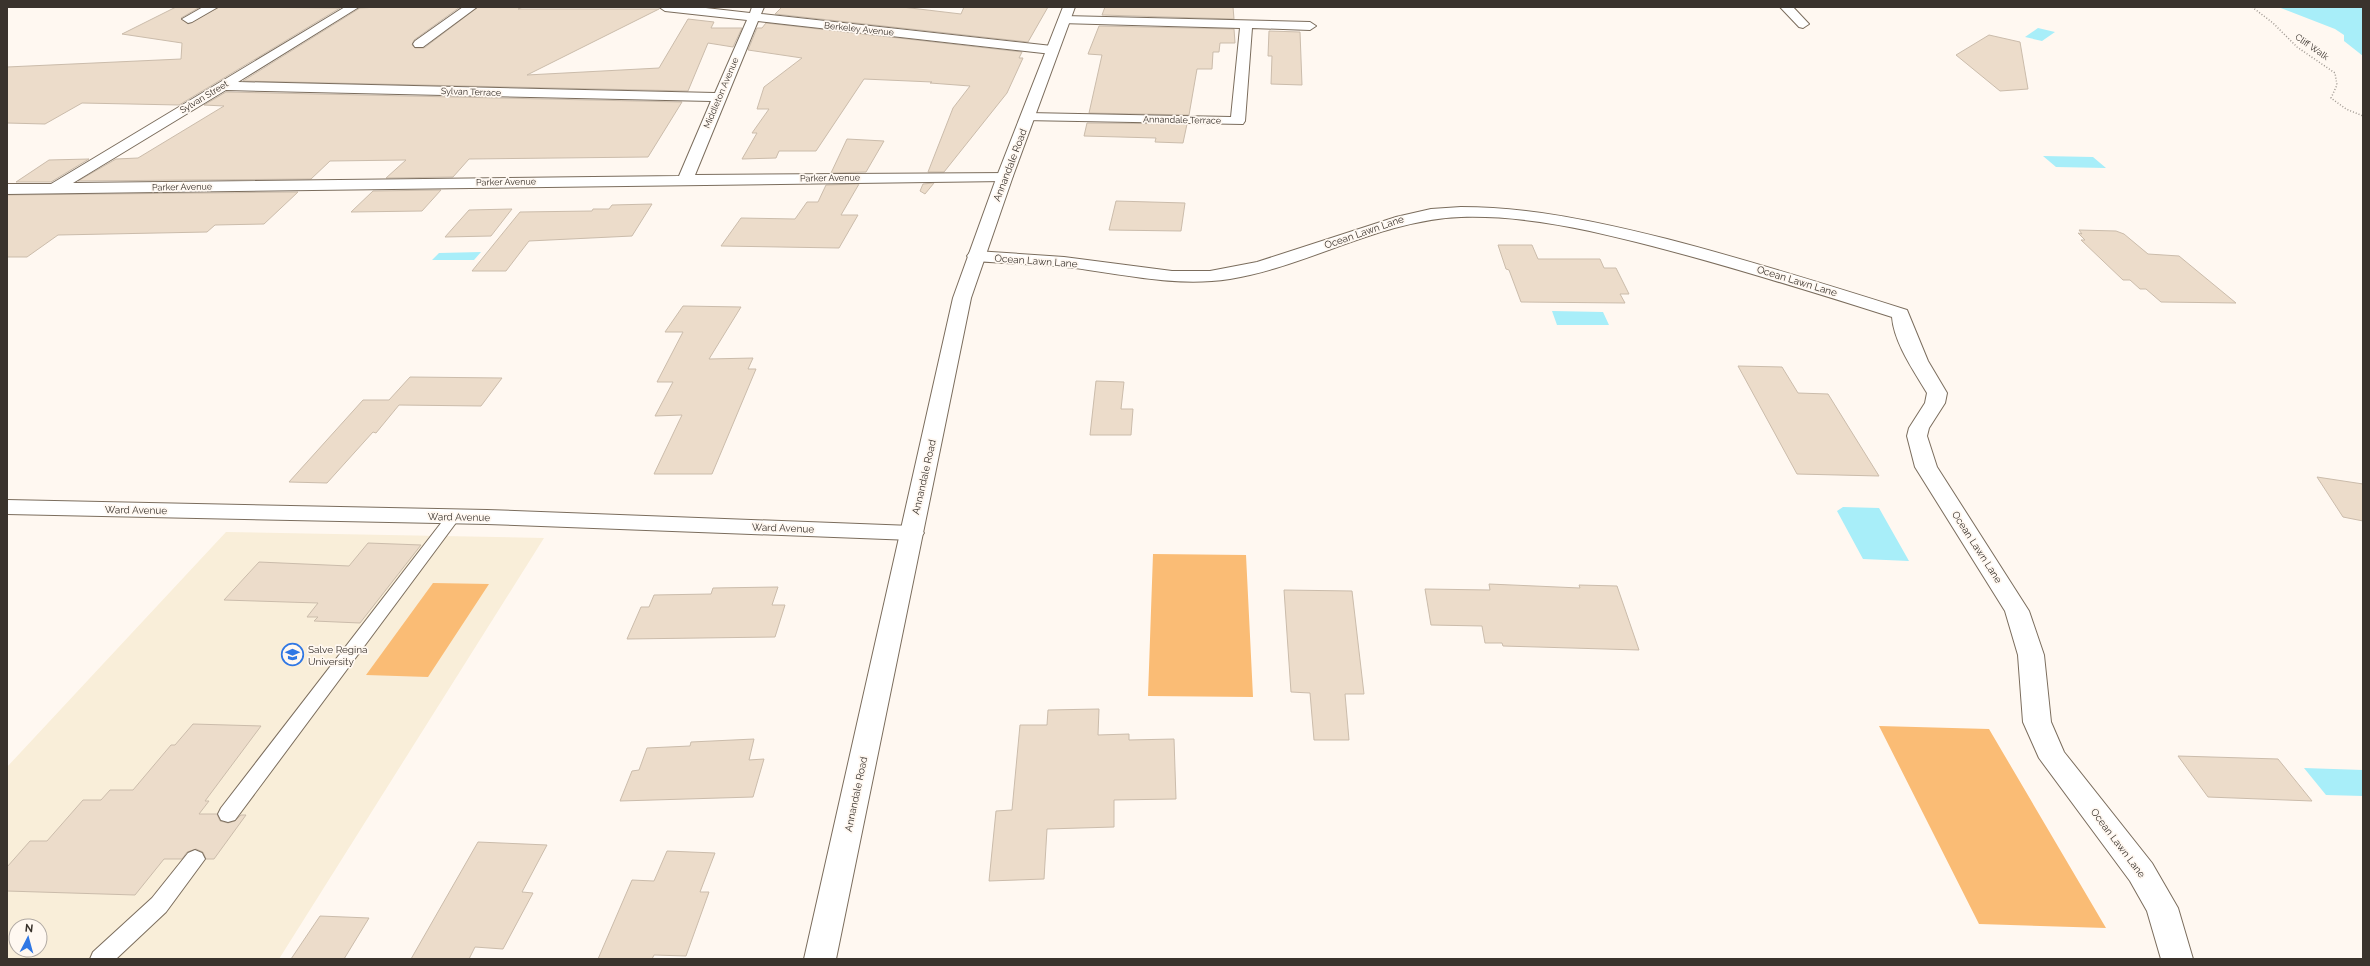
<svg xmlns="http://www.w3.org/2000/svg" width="2370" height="966" viewBox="0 0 2370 966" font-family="Raleway,sans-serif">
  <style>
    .education { fill: #f9eed9; fill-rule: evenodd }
    .green { fill: #fabc75 }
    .water { fill: #a8eef9 }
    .building { fill: #ecdcca; stroke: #cbbcab }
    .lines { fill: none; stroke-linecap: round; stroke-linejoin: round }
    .service-casing { stroke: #7b6d5d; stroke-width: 2 }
    .minor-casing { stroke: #7b6d5d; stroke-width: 2 }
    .tertiary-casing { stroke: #7b6d5d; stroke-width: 2 }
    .path { stroke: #9e9790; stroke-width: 1.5; stroke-dasharray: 1 2; stroke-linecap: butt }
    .service { fill: #fff; fill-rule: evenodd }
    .minor { fill: #fff; fill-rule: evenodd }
    .tertiary { fill: #fff; fill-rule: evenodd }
    .labels { text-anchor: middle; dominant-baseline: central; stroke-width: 3.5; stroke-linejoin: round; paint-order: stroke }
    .far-street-label { font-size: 9px; fill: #3a332d; stroke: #fff8f1 }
    .street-label { font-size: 10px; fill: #3a332d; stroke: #fff8f1 }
    .poi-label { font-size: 10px; fill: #3a332d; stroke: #fff8f1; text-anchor: start }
  </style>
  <rect width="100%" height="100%" fill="#fff8f1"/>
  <path class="education" d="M226,532l318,6 -265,421h-272v-192zM16,926h24v24h-24z"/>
  <path class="green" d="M1153,554l93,1 7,142 -105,-1z
    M433,583l56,1 -61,93 -62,-2z
    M1879,726l110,3 117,199 -127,-4z"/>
  <path class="water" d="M2278,7h85v49l-19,-15v-6l-9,-6z
    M2038,28l17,4 -13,9 -17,-4z
    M2043,156l50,1 13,11 -50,-1z
    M481,252l-7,8h-42l7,-7z
    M1552,311l51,1 6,13h-52z
    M1843,507l36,1 30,53 -46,-2 -26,-48z
    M2304,768l59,2v26l-37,-1z"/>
  <path class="building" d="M176,7h24l-19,11 7,6 31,-17 121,1 -161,97 -97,-2 -37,21 -38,-1v-56l174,-8 1,-16 -60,-9z
    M379,7h81l-46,33 -2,5 3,3h9l54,-41h45l-5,2h141l-132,66 132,-7 29,-49 26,3 -3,6h31l-9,19 -25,-4 -20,48 -445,-10 117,-73z
    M782,7h120l59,7 3,-7h84l-20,35 -253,-28z
    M1105,7h128l1,12 -132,-4z
    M766,23l256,29 -3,6h4l-16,35 -63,79h-16l25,-64 17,-22 -40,-3 2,-1 -68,-3 -48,72h-37l-3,7 -34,1 15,-26h-5l17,-24h-12l7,-22 38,-29 -54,-8 9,-22h5z
    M1099,26l135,3 1,14h-15l-1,9h-6l-1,17h-15l-8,46 -100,-2 13,-58 -14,-1z
    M1269,31l31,1 2,53 -31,-1 1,-28h-4z
    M1989,35l31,7 8,47 -28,2 -44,-36z
    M226,92l456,10 -34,55 -179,2 -16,18 -67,1 20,-18 -76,1 -19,18 -233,2 38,-22 22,-1 86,-52 -20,-1z
    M1087,123l100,1 -4,19 -28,-1 1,-4 -72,-2z
    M847,139l37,2 -18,31 -35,1z
    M89,159l-38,23h-35l33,-22z
    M934,183l-9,11 -5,-3 3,-7z
    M859,184l-18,31h17l-19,33 -118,-2 20,-28 54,1 12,-17h11l8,-17z
    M441,190l-19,21 -71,1 22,-21z
    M298,192l-34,32 -49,1 -8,7 -149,3 -31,22h-20v-62z
    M1116,201l69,2 -4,28 -72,-1z
    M652,204l-20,32 -103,5 -23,30h-34l48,-59 72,-1 1,-2h16l3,-4z
    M512,209l-21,27 -46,1 24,-27z
    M2079,230l37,1 8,3 24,20 31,2 57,47 -75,-1 -15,-13h-6l-10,-9h-7l-42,-40h4l-7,-7 4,1z
    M1498,245h34l6,14h62l4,9h12l13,26h-9l5,9 -104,-1 -12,-32 -3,-1z
    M683,306l58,1 -32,52 44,-1 -5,11h8l-44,105h-58l28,-59 -27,1 18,-34h-16l26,-50h-18z
    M1738,366l44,1 16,26 30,1 51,82 -82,-2z
    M410,377l92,1 -21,28 -82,-1 -23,28 -3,-1 -46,51 -38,-1 74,-82h26z
    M1096,381l28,1 -3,27h12l-2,26h-41z
    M2317,477l46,7v37l-20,-4z
    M368,543l53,2 -61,78 -46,-2 4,-4h-11l11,-14 -94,-3 35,-38 90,4z
    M1489,584l91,4 -1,-3 38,1 22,64 -136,-4 -1,-3h-17l-3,-17 -51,-1 -6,-36 65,1z
    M778,587l-6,18h13l-10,32 -148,2 14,-32h8l5,-12 57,-1 2,-6z
    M1284,590l68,1 12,103h-19l4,46h-35l-4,-47 -19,-1z
    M1099,709l-1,26 31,-1v6l45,-1 2,60 -62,1v27l-67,2 -3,50 -55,2 7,-70 16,-1 8,-85h27l1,-15z
    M193,724l68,2 -56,75h4l-10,13h18l3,7 8,2 7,-2 6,-6h5l-32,44h-8l-3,-7 -7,-3 -9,3 -5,7h-18l-29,36 -128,-4v-24l23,-26h17l36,-41h18l9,-10h23l38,-45h4z
    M754,739l-5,21 15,-1 -11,38 -133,4 12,-30 7,-1 8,-22 43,-2 1,-4z
    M2178,756l100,3 34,42 -104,-4z
    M478,842l69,3 -25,47 11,1 -30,56 -28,-2 -6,12h-58z
    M667,851l48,2 -15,39h9l-23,64 -32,-1 -2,4h-54l34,-79 22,1z
    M320,916l49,2 -25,41h-53z"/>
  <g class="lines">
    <defs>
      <path id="service" d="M453,512l5,2 3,3 -3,3 -223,300 -7,2 -7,-2 -3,-6 3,-6 227,-294z
        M195,850l7,3 3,6 -39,53 -50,47h-26l3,-7 59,-54 36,-45z"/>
      <path id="minor" d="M203,7h15l-26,15 -4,1 -6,-4z
        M345,7h14l-121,75 477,11 32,-73 -82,-9 -6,-4h38l53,6 2,-6h12l-3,7 291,32 6,4 -6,4 -294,-33 -63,154 315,-2 3,3 -3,3 -5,2 -998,13v-10h44zM226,90l485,11 -32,75 -606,7z
        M463,7h14l-54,40h-8l-2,-3 2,-3z
        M1780,7h13l16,17 -6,4 -4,-1z
        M1064,16l246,6 6,4 -6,4 -58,-2 -7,93 -2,3 -220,-4 -2,-3 7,-4 203,4 9,-89 -180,-5 -2,-3z
        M1461,207c70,0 138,15 206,32 81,21 161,46 240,71l21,51 19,32 -2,10 -16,25 -2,8 10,31 92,144 15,44 7,67 13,30 88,111 26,45 15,51h-32l-14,-48 -17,-30 -91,-123 -16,-36 -5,-67 -13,-44 -90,-144 -8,-31 2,-8 16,-25 2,-10c-13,-22 -33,-50 -35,-76 -79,-25 -159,-50 -240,-71 -62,-16 -126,-31 -191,-29 -81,3 -152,49 -231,62 -53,8 -103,-4 -155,-11 -33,-4 -66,-4 -99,-7l-6,-1 -3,-4 3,-4 6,-1 88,6 108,14h38l47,-9 139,-45 35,-8z
        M7,500l480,10 425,16 8,2 4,5 -4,5 -8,2 -425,-16 -480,-10z"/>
      <path id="tertiary" d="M1063,7h12l-62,169 -42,122 -135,661h-32l149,-661 44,-122z"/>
    </defs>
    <use href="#service" class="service-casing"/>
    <use href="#minor" class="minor-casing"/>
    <use href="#tertiary" class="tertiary-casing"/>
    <path class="path" d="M2252,7l21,16 24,24 38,26 2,12 -6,13 15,11 17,7"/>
    <use href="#service" class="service"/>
    <use href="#minor" class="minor"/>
    <use href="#tertiary" class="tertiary"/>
  </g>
  <defs>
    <symbol id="university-ring" viewBox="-11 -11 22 22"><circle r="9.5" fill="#fff8f1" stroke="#3077e4" stroke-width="1.5"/><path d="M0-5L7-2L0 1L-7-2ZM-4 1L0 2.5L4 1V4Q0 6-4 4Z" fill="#3077e4"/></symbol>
  </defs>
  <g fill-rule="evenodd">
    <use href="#university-ring" x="280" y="642" width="25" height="25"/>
  </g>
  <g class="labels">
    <g class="far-street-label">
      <text transform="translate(859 29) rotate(6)">Berkeley Avenue</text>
      <text transform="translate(2312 47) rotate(35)">Cliff Walk</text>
      <text transform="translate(471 92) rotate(2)">Sylvan Terrace</text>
      <text transform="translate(721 93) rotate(-67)">Middleton Avenue</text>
      <text transform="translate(204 97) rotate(-31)">Sylvan Street</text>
      <text transform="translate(1182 120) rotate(1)">Annandale Terrace</text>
      <text transform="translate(830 178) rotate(-1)">Parker Avenue</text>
      <text transform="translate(506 182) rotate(-1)">Parker Avenue</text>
      <text transform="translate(182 187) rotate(-1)">Parker Avenue</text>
    </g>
    <g class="street-label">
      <text transform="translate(1010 165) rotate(-69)">Annandale Road</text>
      <text transform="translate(1364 232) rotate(-19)">Ocean Lawn Lane</text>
      <text transform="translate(1036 261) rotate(4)">Ocean Lawn Lane</text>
      <text transform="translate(1797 281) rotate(17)">Ocean Lawn Lane</text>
      <text transform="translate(924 477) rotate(-77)">Annandale Road</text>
      <text transform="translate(136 510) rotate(1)">Ward Avenue</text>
      <text transform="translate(459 517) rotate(1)">Ward Avenue</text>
      <text transform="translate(783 528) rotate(2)">Ward Avenue</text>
      <text transform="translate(1977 547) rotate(57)">Ocean Lawn Lane</text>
      <text transform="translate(856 794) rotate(-78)">Annandale Road</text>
      <text transform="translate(2118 843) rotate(53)">Ocean Lawn Lane</text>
    </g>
    <g class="poi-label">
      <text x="308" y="649">Salve Regina<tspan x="308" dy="12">University</tspan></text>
    </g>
  </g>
  <rect width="2370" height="966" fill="none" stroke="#3a332d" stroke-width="16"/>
  <g transform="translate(28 938) rotate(6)"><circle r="19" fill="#fff8f1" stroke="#b0a9a3"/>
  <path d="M0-3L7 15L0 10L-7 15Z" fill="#3077e4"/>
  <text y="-6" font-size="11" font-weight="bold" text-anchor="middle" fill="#3a332d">N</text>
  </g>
</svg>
